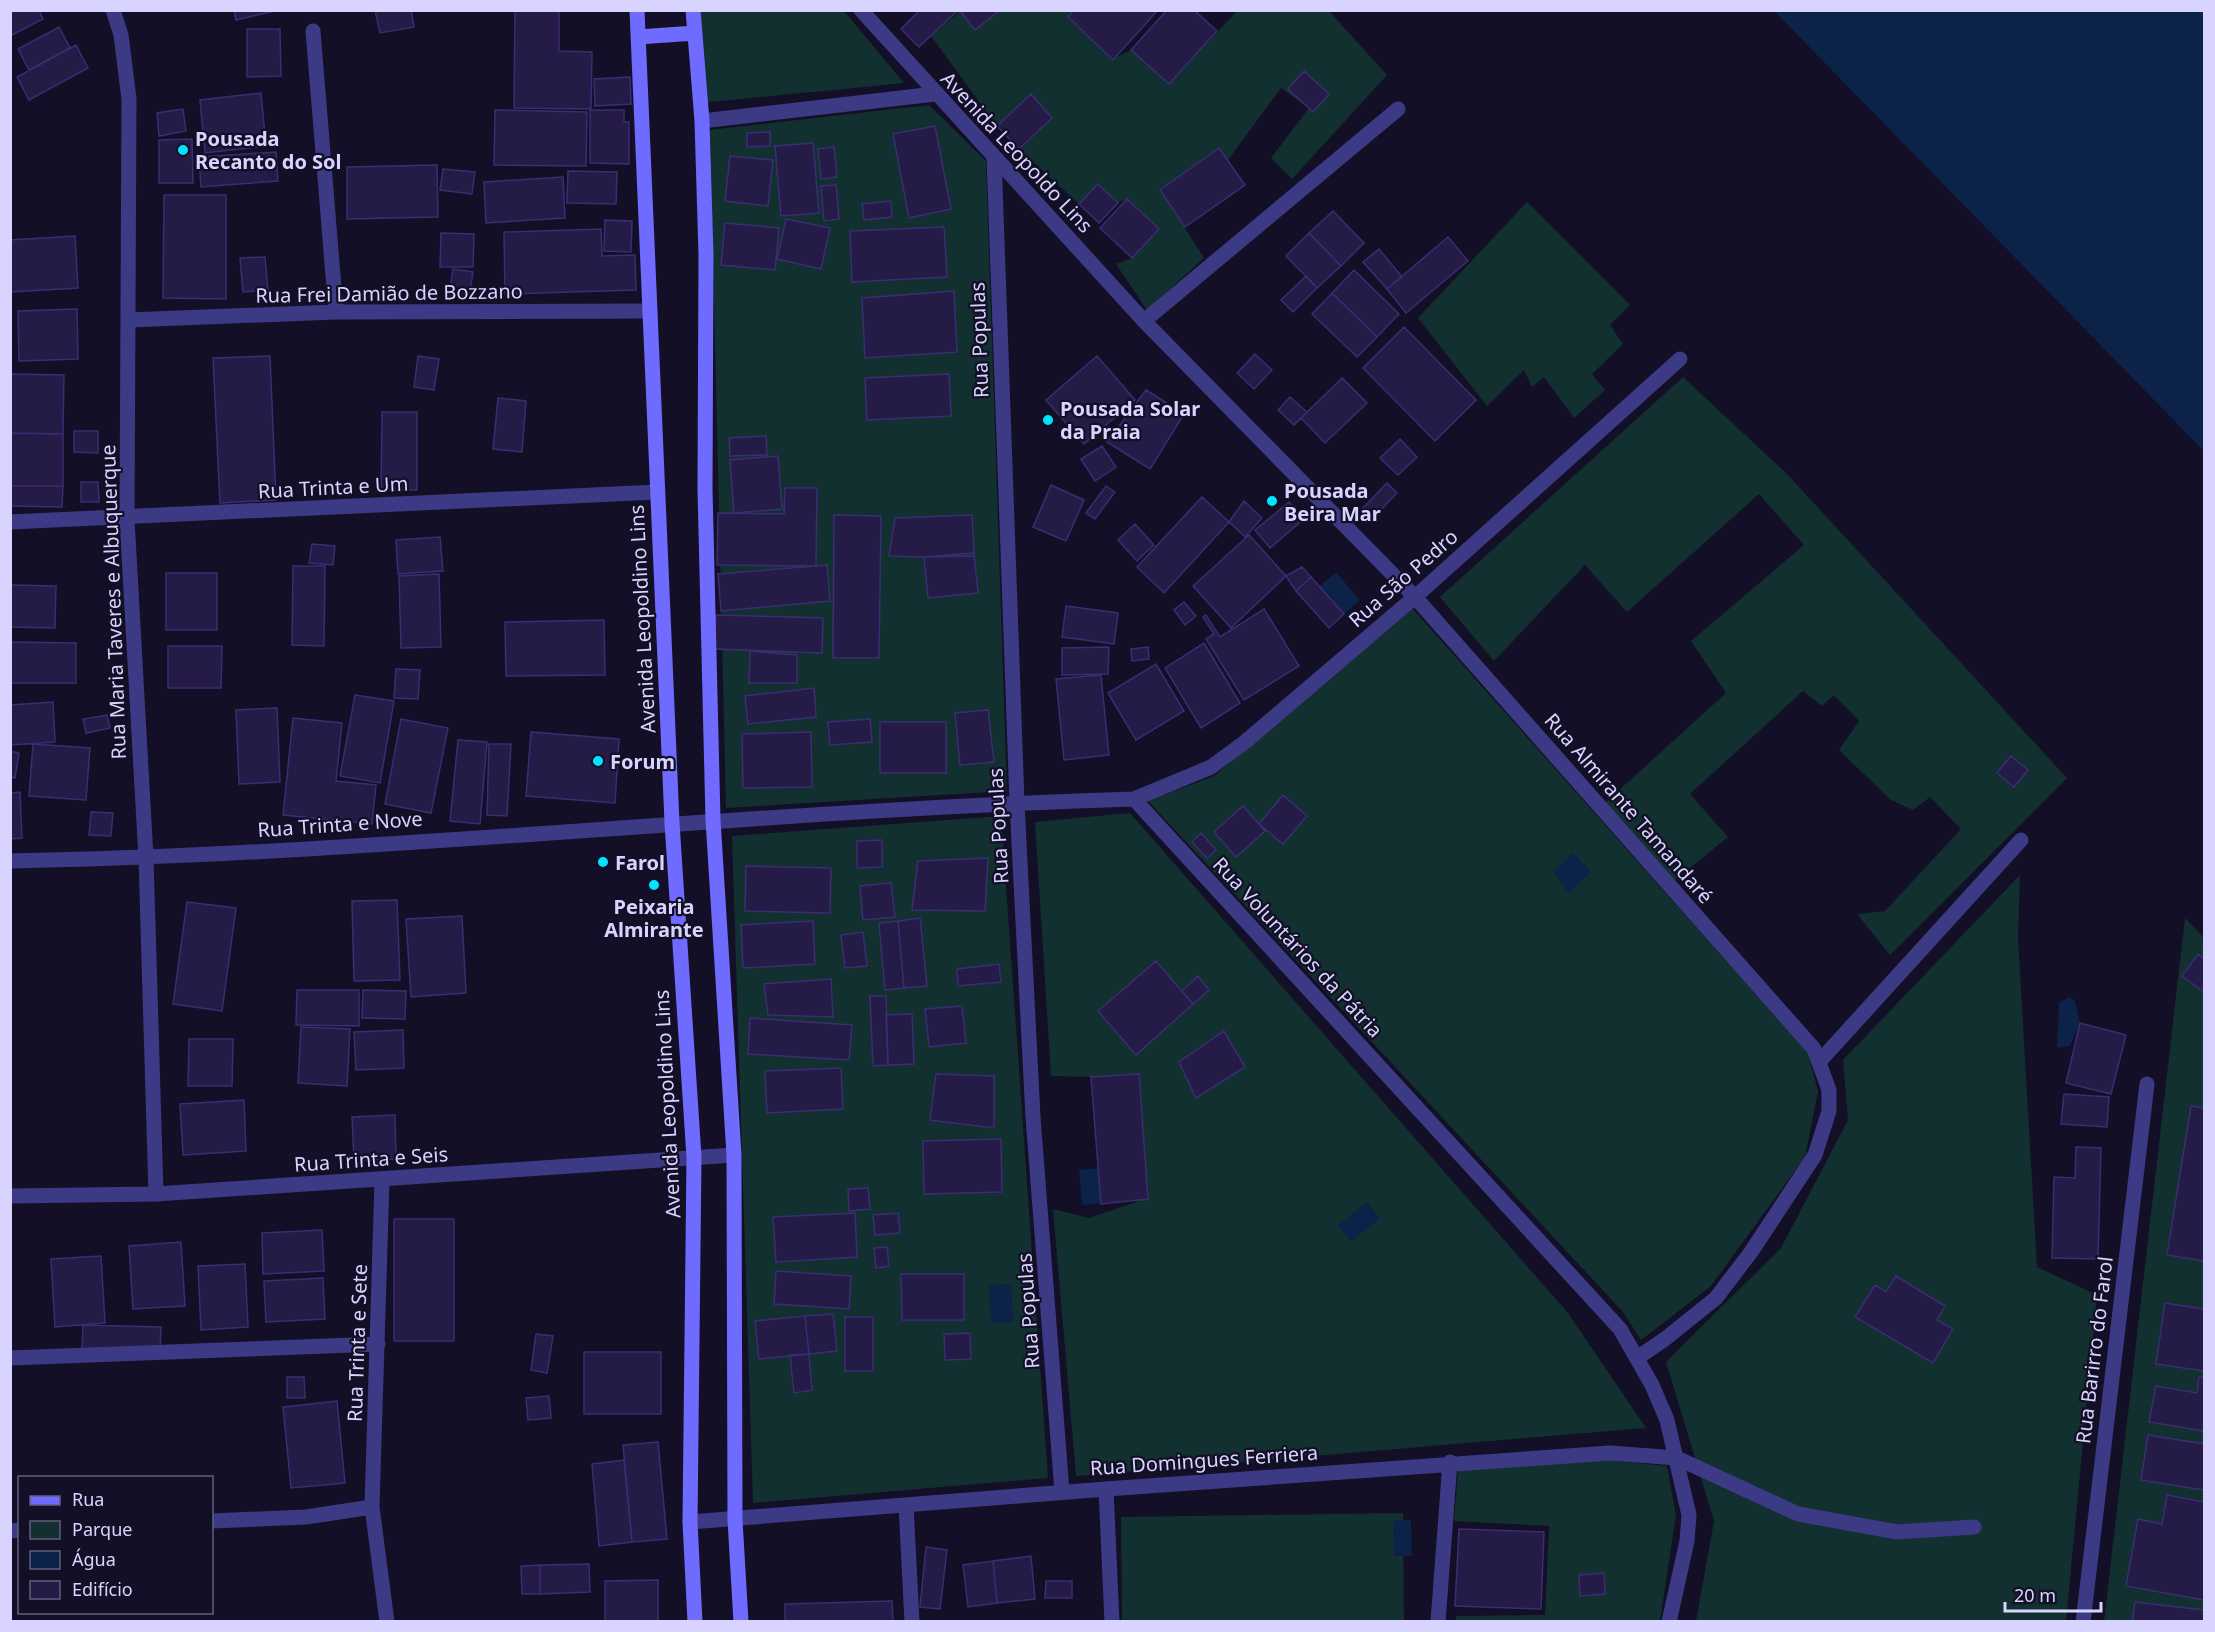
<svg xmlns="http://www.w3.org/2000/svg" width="2215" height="1632" viewBox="0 0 2215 1632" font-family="'Noto Sans',sans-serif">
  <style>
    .green { fill: #12302f }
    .water { fill: #0c2248 }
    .building { fill: #241b47; stroke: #3b2d73; stroke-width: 1.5 }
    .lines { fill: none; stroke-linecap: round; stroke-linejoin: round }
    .street { stroke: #3d3a85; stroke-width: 15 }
    .secondary { stroke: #6f6bff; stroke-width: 15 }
    .poi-dot { fill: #00e5ff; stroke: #130f26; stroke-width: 2 }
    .labels { text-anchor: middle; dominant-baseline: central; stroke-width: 4.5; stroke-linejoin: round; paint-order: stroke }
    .poi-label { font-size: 20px; font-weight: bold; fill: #d9d4ff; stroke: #130f26; text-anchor: start }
    .street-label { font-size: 20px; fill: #d9d4ff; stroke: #130f26 }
  </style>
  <rect width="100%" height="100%" fill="#130f26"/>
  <path class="green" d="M696,11h148l60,72 -204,20z
    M960,11h114l-6,7 45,41 18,-9 38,34 68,-73h92l58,64 -95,104 -21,-21 38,-50 -28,-20 -53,72 -9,-12 -59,41 44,69 -57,52 -31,-46 16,-6 27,-29 -32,-30 -9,4 -19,-19 -20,20 -60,-55 33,-31 -21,-23 -34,31 -66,-90z
    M929,105l57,56 21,630 -281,17 -16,-678z
    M1527,202l103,103 -20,20 13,19 -31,30 13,16 -31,28 -30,-41 -12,10 -8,-17 -37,36 -69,-88z
    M1683,377l104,97 280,304 -177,177 -33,-41 28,-3 76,-82 -31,-32 -17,13 -22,-10 -52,-50 20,-29 -25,-26 -12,11 -19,-15 -113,103 38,43 -59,48 -63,-83 120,-109 -35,-52 113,-96 -45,-51 -132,118 -42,-47 -91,96 -54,-64z
    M1413,609l395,444 10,38 -13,66 -94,129 -70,54 -18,-28 -475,-511 66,-25z
    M1130,813l438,500 78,115 -570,48 -23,-267 36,9 59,-20 -9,-124 -48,3 -40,-1 -16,-254z
    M1001,816l47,662 -295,25 -21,-667z
    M2020,875l-2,63 19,329 60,28 -31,326h-370l18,-100 -48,-159 115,-114 67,-128 -5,-60z
    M2185,918l19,20v683l-100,1z
    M1605,1460l62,6 9,49 -16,106h-204v-5l89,-1 4,-89 -95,-5 4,-50z
    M1403,1513l1,108h-282l-1,-104z"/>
  <path class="water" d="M1774,11h430v440z
    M1336,572l24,28 -16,14 -24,-28z
    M1573,853l18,19 -22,21 -16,-21z
    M2069,997l6,4 5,22 -10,23 -13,2 2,-45z
    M1099,1168l2,36 -19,1 -3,-35z
    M1368,1202l12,17 -29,22 -13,-16z
    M1011,1284l2,38 -22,1 -2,-38z
    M1411,1520l1,36h-18l-1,-35z"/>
  <path class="building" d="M10,10h29l4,9 -33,17z
    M234,10h45l-43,10z
    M375,10h36l3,17 -34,6z
    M515,10h44v41l33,1 -1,58h33v12h5v42l-39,-1v-54l-76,-1z
    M920,10h37v1l-38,36 -18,-18z
    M964,10h36l-25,20 -14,-18z
    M1074,10h84l-45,50 -45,-43z
    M1167,10h27l23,21 -48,53 -38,-34z
    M59,27l11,21 -41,22 -11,-21z
    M247,29h33l1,47 -34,1z
    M76,45l12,23 -59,32 -12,-23z
    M1304,71l25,23 -16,18 -25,-23z
    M630,77l1,27 -36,2 -1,-27z
    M261,93l5,53 -61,7 -5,-53z
    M1031,94l21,24 -33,31 -22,-23z
    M183,109l3,22 -27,5 -2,-23z
    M495,110l92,2 -1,54 -92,-1z
    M935,126l16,83 -42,9 -16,-84z
    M770,132v14l-23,1v-14z
    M192,139l1,44h-34v-43z
    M813,143l6,70 -38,3 -6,-70z
    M834,147l3,30 -16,2 -3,-30z
    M1219,148l26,37 -60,42 -25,-37z
    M276,152l2,29 -77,6 -2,-30z
    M730,156l43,4 -5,46 -43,-5z
    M437,165l1,52 -91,2v-52z
    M443,169l32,3 -3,22 -32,-4z
    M568,171l49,1 -1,32 -49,-1z
    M563,177l2,41 -79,5 -2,-41z
    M1098,184l20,19 -19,20 -20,-19z
    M836,185l3,34 -15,2 -3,-35z
    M164,195h62v104l-63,-1z
    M1127,199l32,30 -27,29 -32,-30z
    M891,201l1,16 -28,3 -2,-16z
    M1333,211l31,32 -23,23 -32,-33z
    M786,219l44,9 -9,41 -44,-10z
    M605,220l27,1 -1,31 -27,-1z
    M725,223l54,5 -4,42 -54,-5z
    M944,227l3,50 -95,5 -2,-51z
    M601,229l1,27 33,-1 1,35 -131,4 -1,-62z
    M441,233l33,1 -1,33h-33z
    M1309,233l32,33 -24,22 -31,-32z
    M75,236l3,52 -68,4v-52z
    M1448,237l20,24 -62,52 -19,-24z
    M1379,249l23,28 -15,12 -24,-27z
    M265,257l3,33 -25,2 -3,-34z
    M453,269l20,3 -4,26 -20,-3z
    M1354,270l45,44 -22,23 -45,-44z
    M1306,276l11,12 -24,24 -12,-12z
    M954,291l3,61 -92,6 -3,-60z
    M1332,293l45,44 -20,20 -45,-43z
    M77,309l1,50 -59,2 -1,-50z
    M1404,327l72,73 -41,41 -72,-73z
    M1255,354l17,16 -18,19 -17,-16z
    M270,356l6,144 -56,3 -7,-145z
    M418,356l21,3 -5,31 -20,-3z
    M1097,356l38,44 -51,44 -38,-44z
    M10,374l54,1 -1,59 -53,-1z
    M949,374l2,42 -84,4 -2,-42z
    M1342,378l25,25 -42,40 -24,-25z
    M1146,390l38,24 -34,55 -43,-27z
    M1290,397l17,15 -13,13 -16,-15z
    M498,398l28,3 -4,51 -29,-3z
    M382,412h35v78h-36z
    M74,431h24v22l-24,-1z
    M10,433l53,1v52h-53z
    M766,436l1,19 -37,1 -1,-18z
    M1400,439l17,18 -19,18 -18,-17z
    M1102,446l14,21 -21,14 -14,-22z
    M778,456l4,53 -48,4 -4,-53z
    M81,482h17l1,20h-18z
    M1387,483l10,10 -27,28 -10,-10z
    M1051,485l33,15 -18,41 -33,-14z
    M10,486h53l-1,21 -52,-1z
    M1106,486l9,6 -20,27 -9,-6z
    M785,488h32l-1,78 -99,-1 1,-52 66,1z
    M1202,497l27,25 -65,71 -27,-26z
    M1244,501l18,17 -17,19 -16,-15z
    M1289,502l15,17 -34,29 -15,-18z
    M834,515l47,1 -2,142h-46z
    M972,515l2,38 -50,4 -35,-1 6,-38z
    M1135,524l19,21 -17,16 -19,-21z
    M1249,535l37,41 -55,52 -38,-42z
    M440,537l3,34 -45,3 -2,-34z
    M312,544l23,2 -2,19 -24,-2z
    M974,553l4,40 -50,5 -4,-41 50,-1z
    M827,565l3,36 -109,10 -3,-37z
    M293,566h32l-1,80 -32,-1z
    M1302,567l9,10 -15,14 -10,-15z
    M166,573h51v57h-51z
    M439,574l2,73 -40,1 -2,-72z
    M1311,577l33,37 -15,14 -33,-37z
    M11,585l45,1 -1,42 -45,-1z
    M1184,602l12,14 -11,9 -11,-15z
    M1066,606l52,7 -4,31 -52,-7z
    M1264,609l35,57 -55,34 -38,-61 8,-5 -11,-17 3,-2 14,22z
    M716,615l107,3 -1,35 -108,-4z
    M604,620l1,55 -99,1 -1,-54z
    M10,642l66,1v40h-66z
    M1204,643l36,60 -39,25 -36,-60z
    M168,646h54l-1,42h-53z
    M1109,647l-1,27 -46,1v-27z
    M1148,647l1,12 -17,2 -1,-12z
    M750,651l47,4v28h-48z
    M1156,664l28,47 -48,29 -28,-47z
    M396,669l24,1 -2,29 -24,-1z
    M1101,675l8,80 -45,5 -8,-81z
    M814,688l2,29 -68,7 -3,-28z
    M355,695l39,6 -14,82 -40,-7z
    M53,702l2,40 -45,3v-40z
    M277,708l3,74 -41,2 -3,-74z
    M988,710l6,52 -34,3 -5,-52z
    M107,715l3,13 -24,5 -3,-14z
    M293,718l49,5 -6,58 40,4 -4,39 -89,-9z
    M401,719l47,9 -17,85 -46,-9z
    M870,719l2,23 -42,3 -2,-23z
    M880,722h66v51h-66z
    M531,732l88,7 -4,64 -89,-7z
    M811,732l1,55 -69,1 -1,-54z
    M458,740l29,2 -7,82 -30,-3z
    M33,744l57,4 -4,52 -57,-4z
    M489,744h22l-4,72 -20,-1z
    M10,751l9,2 -4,25 -5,-1z
    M2011,756l17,14 -14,17 -17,-14z
    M20,792l2,46 -12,1v-46z
    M1283,795l24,21 -24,28 -24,-20z
    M1243,806l22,25 -29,26 -22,-25z
    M91,812l22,1 -2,23 -22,-1z
    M1201,833l15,17 -9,8 -15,-16z
    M882,840v27l-25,1v-27z
    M988,858l-3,53 -73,-1 6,-49z
    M746,866l85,2 -1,45 -85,-2z
    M891,883l4,34 -32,3 -3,-34z
    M397,900l3,80 -46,1 -2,-80z
    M187,902l49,6 -14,103 -49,-7z
    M462,916l4,77 -55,4 -5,-78z
    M920,918l7,68 -23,2 -6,-67z
    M813,921l2,43 -72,4 -2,-43z
    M898,921l6,67 -19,2 -6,-67z
    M863,932l4,34 -22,2 -4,-33z
    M2198,954l6,5v33l-22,-16z
    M1156,961l37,43 -57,51 -38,-44z
    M999,964l2,18 -43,4 -1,-17z
    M1198,976l11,14 -16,14 -11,-13z
    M831,979l2,38 -65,-2 -4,-31z
    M297,990h62v36l-63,-1z
    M363,990l43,1 -1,28 -43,-1z
    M870,996h16l2,69 -15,1z
    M962,1006l4,37 -37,4 -4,-38z
    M912,1014l2,50 -26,1 -2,-50z
    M750,1018l102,7 -3,35 -101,-6z
    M2080,1023l46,12 -15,59 -45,-11z
    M301,1027l49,2 -3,57 -49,-3z
    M403,1030l1,38 -48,2 -2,-38z
    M1224,1031l21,36 -49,31 -17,-36z
    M189,1039h44l-1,47h-44z
    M841,1068l2,41 -76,4 -2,-42z
    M936,1074l58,2v52l-64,-8z
    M1139,1074l9,125 -47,5 -10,-127z
    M2064,1094l45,3 -2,30 -46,-3z
    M244,1100l2,51 -63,4 -3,-51z
    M2191,1106l13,2v153l-37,-6z
    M395,1115l1,44 -42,2 -2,-44z
    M1001,1139l1,53 -78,2 -1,-53z
    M2076,1147l25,1 -3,111 -46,-1 2,-81 21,1z
    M868,1188l2,21 -21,2 -1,-22z
    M855,1213l2,44 -81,5 -3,-45z
    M898,1213l2,20 -25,2 -2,-20z
    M394,1219h60v122h-60z
    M322,1230l2,41 -61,3 -1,-41z
    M181,1242l4,64 -52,3 -4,-63z
    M887,1247l2,19 -13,2 -2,-20z
    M101,1256l4,67 -50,4 -4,-68z
    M245,1264l3,63 -47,3 -3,-64z
    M776,1271l75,5 -2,33 -75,-5z
    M901,1274h63v46h-62z
    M1896,1276l49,30 -8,14 16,9 -20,34 -78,-46 20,-32 11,7z
    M323,1278l2,41 -59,3 -2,-41z
    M2165,1303l39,6v62l-48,-7z
    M833,1314l4,37 -28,3 -4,-38z
    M805,1316l4,38 -50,5 -4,-38z
    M845,1317h28v54h-28z
    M83,1325l78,2 -1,25 -78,-2z
    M970,1333l1,26 -26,1 -1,-26z
    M536,1334l17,2 -6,37 -16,-3z
    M584,1352h77v62h-77z
    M809,1354l3,36 -18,3 -4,-38z
    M287,1377h17l1,21h-18z
    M2199,1377l5,1v53l-55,-9 7,-36 41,7z
    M549,1396l2,22 -23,2 -2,-22z
    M337,1401l8,82 -54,5 -8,-81z
    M2148,1435l56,9v46l-63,-10z
    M658,1442l9,97 -35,3 -9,-97z
    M624,1460l8,82 -33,4 -7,-82z
    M2167,1495l37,7v98l-78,-14 12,-67 24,5z
    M1459,1529l85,3 -3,77 -86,-3z
    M926,1547l21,3 -7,59 -20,-2z
    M1031,1556l4,43 -38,4 -4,-42z
    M993,1561l4,42 -29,4 -5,-42z
    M589,1564l1,28 -50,2v-29z
    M540,1565v29h-18l-1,-28z
    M1604,1573l1,21 -25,2 -1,-21z
    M658,1580v42h-53v-41z
    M1046,1581h26v17h-27z
    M892,1601l1,21h-108v-18z
    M2135,1602l69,8v12h-72z"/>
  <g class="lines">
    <path class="street" d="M113,10l8,25 8,64 -2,420 19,339 10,336
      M861,10l283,311 271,276 399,452 15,41v21l-14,44 -64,97 -35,46 -51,41 -28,19
      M313,31l23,281
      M702,121l233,-27
      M994,157l23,646 16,314 29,375
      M128,320l208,-8 314,-1
      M1144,321l254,-212
      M10,522l647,-30
      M1134,799l77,-32 34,-25 170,-145 265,-238
      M10,861c375,-7 749,-51 1124,-62l486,530 32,56 15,35 22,95 -2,26 -18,81
      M1819,1062l202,-222
      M382,1180l-10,327 15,115
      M10,1196l146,-2 578,-39
      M10,1358l368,-14
      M1106,1489l6,133
      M906,1505l6,117
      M212,1521l94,-4 66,-10
      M690,1522l416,-33 504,-36 67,5 121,56 99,18 77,-5
      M10,1531l10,-1
      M1438,1622l12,-160
      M2083,1622l64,-538"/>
    <path class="secondary" d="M637,10l35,813 22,334 -4,365 5,100
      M693,10l9,111 4,134 -1,234 8,331 21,335 1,365 6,102
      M638,37l57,-4"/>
  </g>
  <g class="poi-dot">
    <circle cx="183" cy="150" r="6"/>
    <circle cx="1048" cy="420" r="6"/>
    <circle cx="1272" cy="501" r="6"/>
    <circle cx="598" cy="761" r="6"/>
    <circle cx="603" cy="862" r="6"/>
    <circle cx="654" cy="885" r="6"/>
  </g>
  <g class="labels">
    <g class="poi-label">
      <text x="195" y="138">Pousada<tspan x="195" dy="23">Recanto do Sol</tspan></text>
      <text x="1060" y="408">Pousada Solar<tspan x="1060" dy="23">da Praia</tspan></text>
      <text x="1284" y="490">Pousada<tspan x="1284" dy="23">Beira Mar</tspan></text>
      <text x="610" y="761">Forum</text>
      <text x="615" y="862">Farol</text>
      <text x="654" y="906" text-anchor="middle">Peixaria<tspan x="654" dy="23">Almirante</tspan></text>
    </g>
    <g class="street-label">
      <text transform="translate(1017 152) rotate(47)">Avenida Leopoldo Lins</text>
      <text transform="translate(389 293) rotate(-1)">Rua Frei Damião de Bozzano</text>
      <text transform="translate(979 340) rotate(-92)">Rua Populas</text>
      <text transform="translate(333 487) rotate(-3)">Rua Trinta e Um</text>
      <text transform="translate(1403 578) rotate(-41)">Rua São Pedro</text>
      <text transform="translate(113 602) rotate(-92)">Rua Maria Taveres e Albuquerque</text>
      <text transform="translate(642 619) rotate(-93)">Avenida Leopoldino Lins</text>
      <text transform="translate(1629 808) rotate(49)">Rua Almirante Tamandaré</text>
      <text transform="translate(340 824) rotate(-4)">Rua Trinta e Nove</text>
      <text transform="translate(998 826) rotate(-93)">Rua Populas</text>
      <text transform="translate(1298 947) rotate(47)">Rua Voluntários da Pátria</text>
      <text transform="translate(667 1104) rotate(-93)">Avenida Leopoldino Lins</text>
      <text transform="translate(371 1159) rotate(-4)">Rua Trinta e Seis</text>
      <text transform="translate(1028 1311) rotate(-94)">Rua Populas</text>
      <text transform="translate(357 1343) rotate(-88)">Rua Trinta e Sete</text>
      <text transform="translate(2094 1350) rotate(-83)">Rua Barirro do Farol</text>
      <text transform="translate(1204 1460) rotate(-4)">Rua Domingues Ferriera</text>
    </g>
  </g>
  <rect width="2215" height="1632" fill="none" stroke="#d9d4ff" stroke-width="24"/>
  <rect x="18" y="1476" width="195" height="138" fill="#130f26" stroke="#625e7d" stroke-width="1.5"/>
  <rect x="30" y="1496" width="30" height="9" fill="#6f6bff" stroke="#625e7d" stroke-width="1.5"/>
  <text x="72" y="1506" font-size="18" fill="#d9d4ff">Rua</text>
  <rect x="30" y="1521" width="30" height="18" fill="#12302f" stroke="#625e7d" stroke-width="1.5"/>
  <text x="72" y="1536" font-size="18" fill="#d9d4ff">Parque</text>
  <rect x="30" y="1551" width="30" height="18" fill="#0c2248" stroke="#625e7d" stroke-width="1.5"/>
  <text x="72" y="1566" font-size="18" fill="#d9d4ff">Água</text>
  <rect x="30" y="1581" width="30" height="18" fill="#241b47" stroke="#625e7d" stroke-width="1.5"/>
  <text x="72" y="1596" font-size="18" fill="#d9d4ff">Edifício</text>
  <path d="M2005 1602v9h96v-9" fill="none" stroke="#d9d4ff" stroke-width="3"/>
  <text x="2014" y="1602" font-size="18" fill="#d9d4ff" stroke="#130f26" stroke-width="4.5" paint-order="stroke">20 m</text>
</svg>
